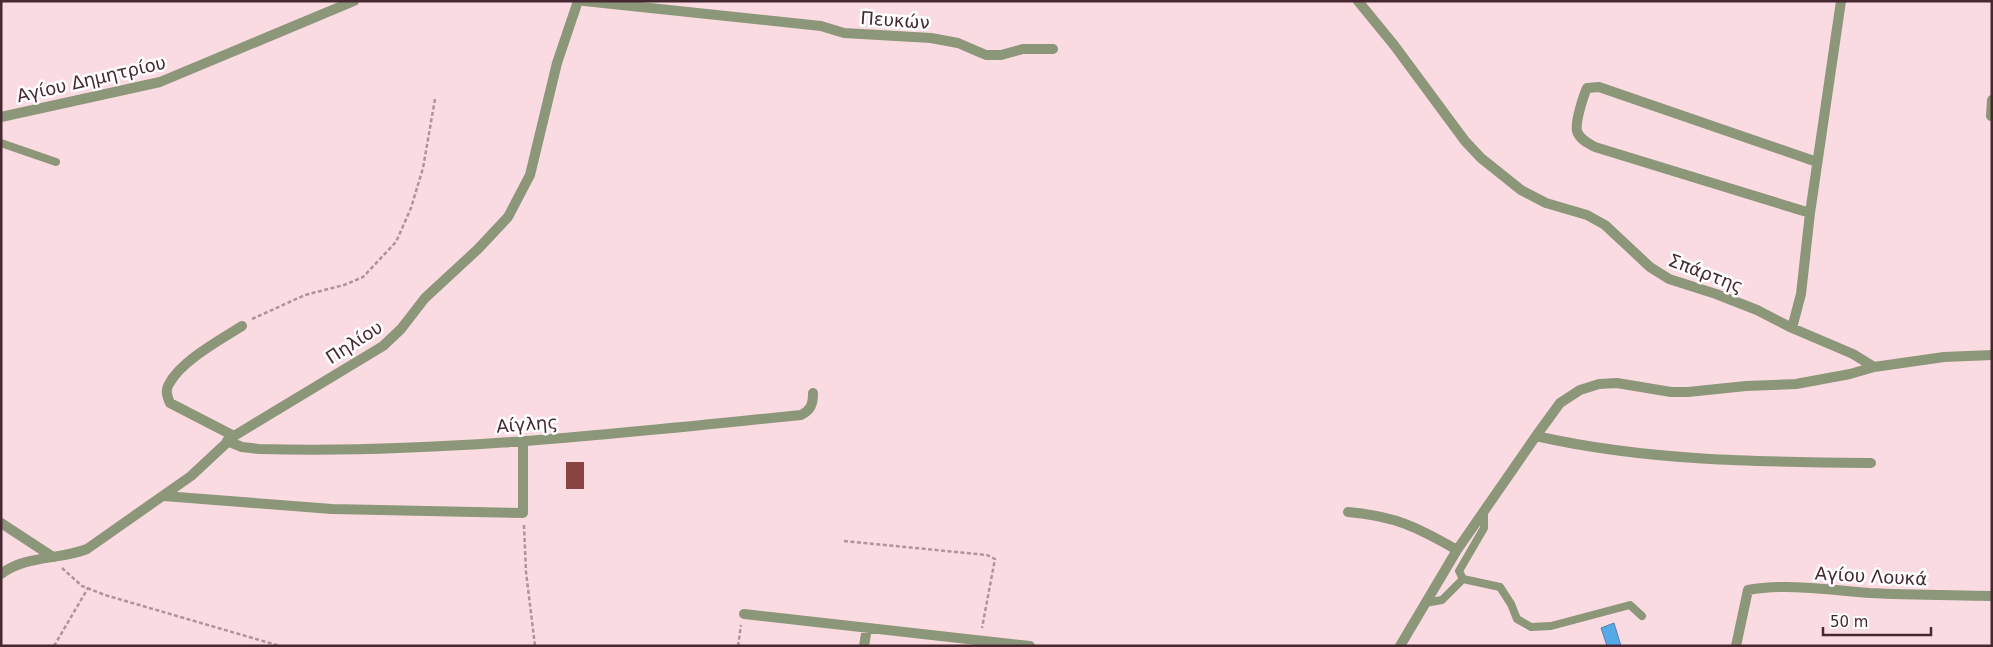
<svg xmlns="http://www.w3.org/2000/svg" width="1993" height="647" viewBox="0 0 1993 647" font-family="'DejaVu Sans',sans-serif">
  <style>
    .water { fill: #56aae6; stroke: #5183af }
    .building { fill: #884342 }
    .lines { fill: none; stroke-linecap: round; stroke-linejoin: round }
    .path { stroke: #b19299; stroke-width: 2.5; stroke-dasharray: 4 2.5; stroke-linecap: butt }
    .service { stroke: #8c9679; stroke-width: 8 }
    .minor { stroke: #8c9679; stroke-width: 10 }
    .tertiary { stroke: #8c9679; stroke-width: 10 }
    .labels { text-anchor: middle; dominant-baseline: central; stroke-width: 5; stroke-linejoin: round; paint-order: stroke }
    .street-label { font-size: 18px; fill: #462830; stroke: #fff }
  </style>
  <rect width="100%" height="100%" fill="#fbdbe2"/>
  <path class="water" d="M1614,623l7,23h-14l-6,-18z"/>
  <path class="building" d="M566,462h18v27h-18z"/>
  <g class="lines">
    <path class="path" d="M252,319l53,-24 39,-10 19,-8 33,-35 15,-34 12,-40 12,-69
      M524,525l2,47 9,74
      M844,541l143,14 8,4 -13,69
      M62,568l20,18 23,9 175,51
      M54,646l34,-58
      M738,646l3,-21"/>
    <path class="service" d="M1,143l55,19
      M1484,512v16l-25,43 4,8 37,8 11,17 6,15 14,8 20,-1 79,-21 12,11
      M1425,603l17,-3 21,-21"/>
    <path class="minor" d="M584,1l237,25 23,7 87,5 27,5 28,12h15l22,-6h30
      M1358,1l36,44 71,96 16,17 40,32 25,13 41,12 18,10 45,42 19,12 47,15 41,16 35,18 61,26 21,13 70,-10 48,-2
      M1991,116l1,-16
      M1810,213l-215,-66c-7,-4 -16,-8 -18,-16 -2,-9 6,-34 10,-43l12,-1 218,75
      M1792,328l9,-34 9,-81 31,-212
      M234,436l-64,-33c-3,-7 -5,-13 -1,-19 12,-23 51,-44 73,-58
      M1536,436c110,25 222,26 335,27
      M227,441l15,6 17,2c181,5 362,-16 542,-34 10,-5 12,-11 12,-22
      M164,496l168,13 191,4v-72
      M1348,512c47,4 69,15 109,38
      M1,523l52,34
      M744,614l286,32
      M864,646l3,-18
      M1400,646l57,-96 79,-114 24,-33 20,-13 19,-6 18,-1 54,9h17l58,-6 50,-2 54,-10 24,-7
      M1736,646l12,-56c37,-7 84,0 122,3 40,2 81,2 122,3"/>
    <path class="tertiary" d="M1,117l159,-35 194,-81
      M1,574c24,-19 59,-14 86,-25l104,-73 43,-40 149,-90 18,-17 24,-31 53,-49 30,-32 22,-42 27,-112 21,-62"/>
  </g>
  <g class="labels">
    <g class="street-label">
      <text transform="translate(895 20) rotate(4)">Πευκών</text>
      <text transform="translate(91 79) rotate(-13)">Αγίου Δημητρίου</text>
      <text transform="translate(1706 273) rotate(21)">Σπάρτης</text>
      <text transform="translate(354 342) rotate(-33)">Πηλίου</text>
      <text transform="translate(527 424) rotate(-4)">Αίγλης</text>
      <text transform="translate(1871 576) rotate(3)">Αγίου Λουκά</text>
    </g>
  </g>
  <rect width="1993" height="647" fill="none" stroke="#462830" stroke-width="5"/>
  <path d="M1823 627v8h108v-8" fill="none" stroke="#462830" stroke-width="2.5"/>
  <text x="1830" y="627" font-size="15" fill="#462830" stroke="#ffffff" stroke-width="4" paint-order="stroke">50 m</text>
</svg>
